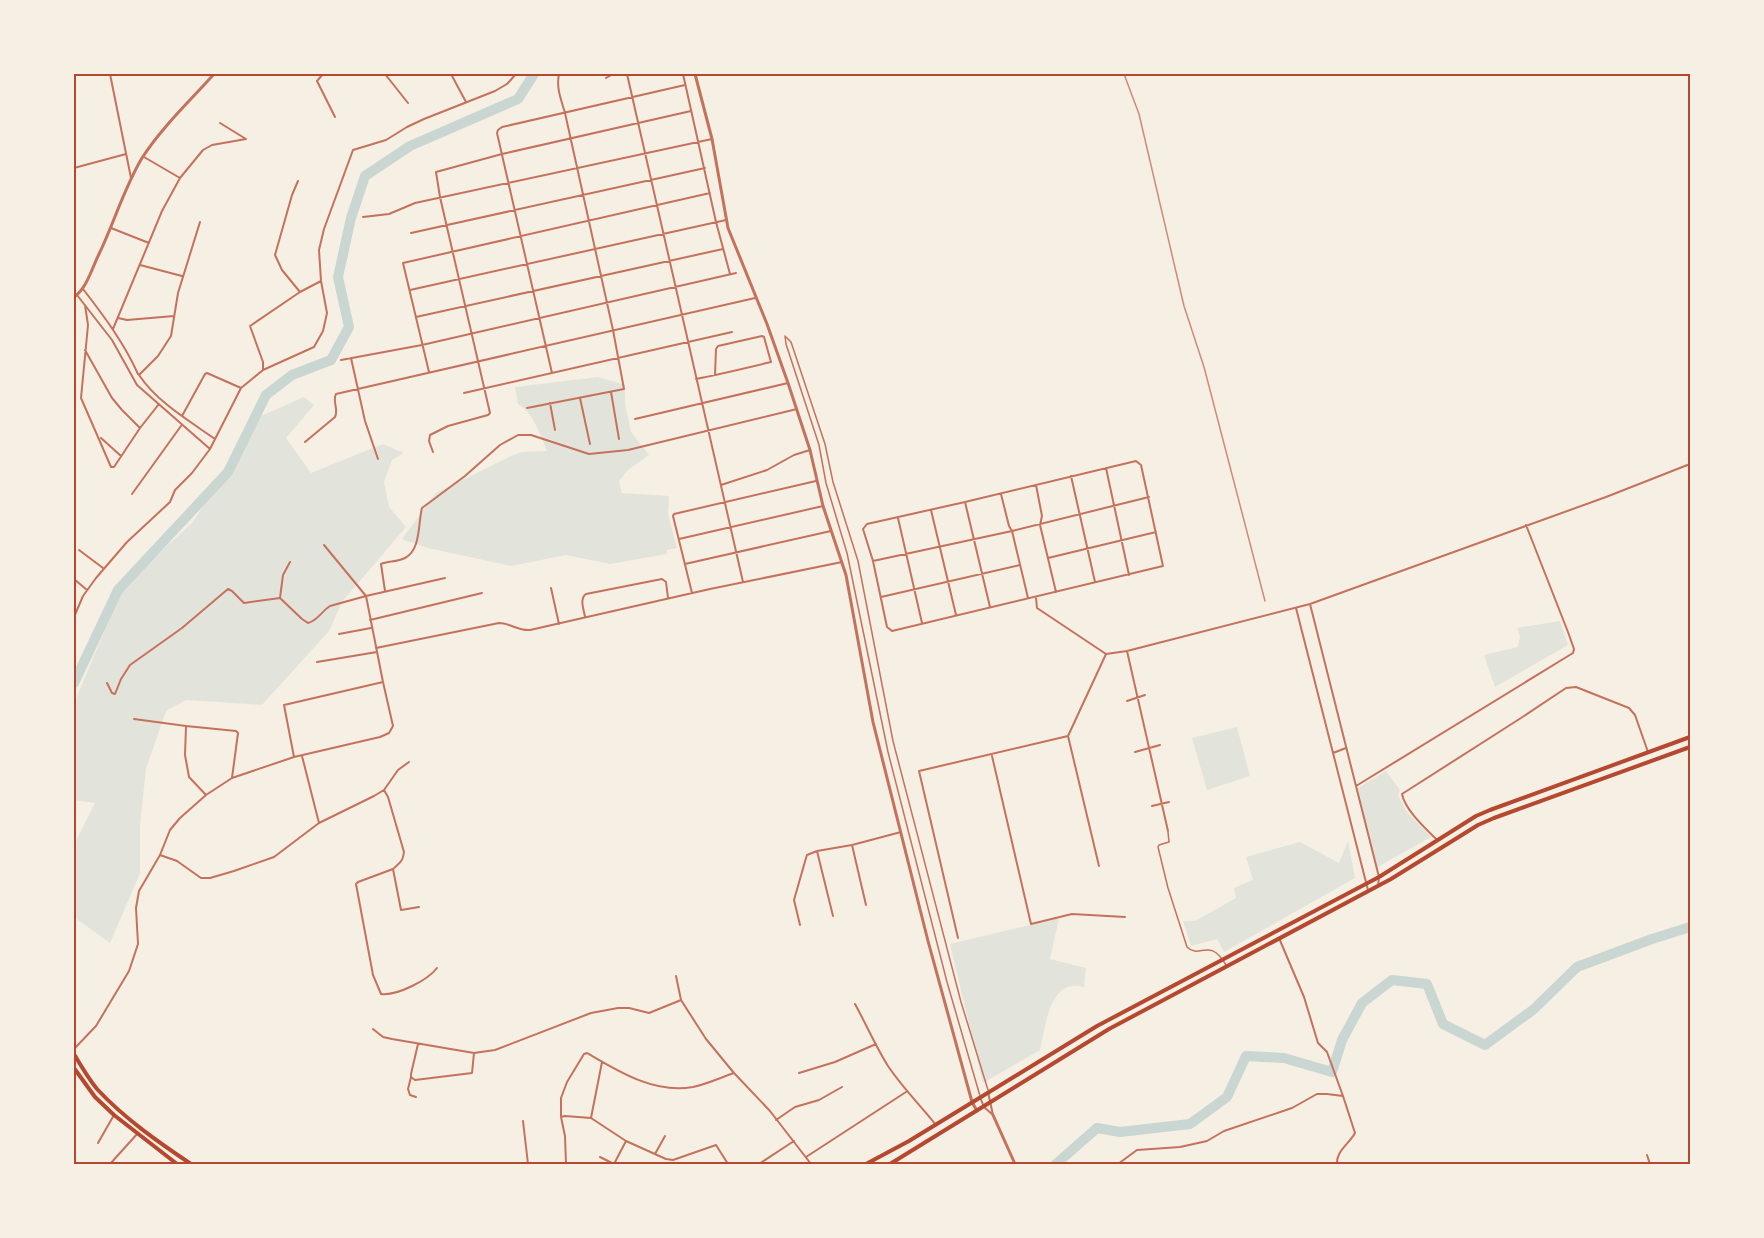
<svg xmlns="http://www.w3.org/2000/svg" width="1764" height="1238" viewBox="0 0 1764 1238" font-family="Signika,sans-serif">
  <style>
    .green { fill: #e2e4dc }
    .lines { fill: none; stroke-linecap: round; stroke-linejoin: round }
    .river { stroke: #c9d6d2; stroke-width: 10 }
    .service { stroke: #c5725c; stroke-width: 1.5 }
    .minor { stroke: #c5725c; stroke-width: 2 }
    .tertiary { stroke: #c5725c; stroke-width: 3 }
    .trunk { stroke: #b5482f; stroke-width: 4 }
    .rail { stroke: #cf8b77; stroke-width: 1.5 }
    .neatline { fill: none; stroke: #b5482f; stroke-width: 2 }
  </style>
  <rect width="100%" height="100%" fill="#f6efe4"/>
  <path class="green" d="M598,377l27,8v19l6,28 18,23 -21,15 -9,11 3,12 47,3 -1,18 9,34 -10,2v4l-57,10 -44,-9 -55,11 -83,-18 -26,-9 34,-46 77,-38 9,-3 25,-1c-7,-16 -13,-38 -29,-47l-3,-17z
    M304,397l10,8 -28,33 25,35 72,-29 21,9 -12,7 -8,22 5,25 17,20 -64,75 -13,29 -67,74 -76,-5 -20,11 -20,58 -6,56v48l-30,70 -36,-26v-72l21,-42 -21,-3v-97l50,-118 68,-62 69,-107z
    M1560,621l8,24 -73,42 -11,-32 34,-8 2,-10 -3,-9z
    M1237,727l13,49 -43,14 -15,-52z
    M1386,771l14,19 -2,5 8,16 25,26 -55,31 -20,-79z
    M1348,841l7,37 -131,74 -7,-13 -26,7 -8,-25h12l41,-23 -2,-10 19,-8 -7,-23 54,-15 39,21z
    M1059,918l-9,41 36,9 -2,19c-35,-10 -38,39 -44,63l-57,33 -33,-139z"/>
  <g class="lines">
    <path class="river" d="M74,683l44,-93 110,-118 38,-77 26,-20 39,-15 18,-33 -11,-50 13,-59 14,-42 45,-30 108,-47 16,-25
      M1056,1164l41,-36 23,4 70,-8 37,-27 19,-41 38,2 48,14 10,-32 20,-37 30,-23 35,4 16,40 42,21 49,-36 43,-42 75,-28 38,-12"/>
    <path class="service" d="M785,336l1,8 33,101 7,38 21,70 41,199 59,230 33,114
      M786,337l5,5 34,102 8,38 25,79 35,180 68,261 27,88
      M1168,832l1,10 -10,3 -1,2 10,41 19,59c13,13 22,-11 39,18"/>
    <path class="minor" d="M110,74l21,104
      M323,74l-6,7 18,36
      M385,74l23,29
      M451,74l15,28
      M627,74l116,508
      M683,74l33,148 14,52
      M606,78l7,-4
      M220,123l26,16
      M144,157l36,21
      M74,168l52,-14
      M298,181l-6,14 -17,60 7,15 18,22
      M363,217l26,-3 26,-11 297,-64
      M200,222l-22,71 -7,43 -13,20 -19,19c18,27 49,45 76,64
      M111,228l38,15
      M411,233l294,-65
      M140,265l42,11
      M83,289c21,27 41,54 55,85
      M410,290l316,-70
      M77,295l35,45 25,45 73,64
      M85,305l3,20 -7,73 30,69h3l26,-39 19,-24
      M416,317l307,-68
      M118,318l9,2 47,-4
      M113,329l49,-118 18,-33 23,-28 9,-5 34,-6
      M85,350l27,48 10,12 18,18
      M351,358l14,63 13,38
      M341,360l81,-15 314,-72
      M263,370v-8l-13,-36 50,-34 21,-11
      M429,372l-26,-109 307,-70
      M552,373l-55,-240 1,-3 4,-3 183,-42
      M696,379c25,-5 50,-11 75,-17l-7,-25 -2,-1 -44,10 -2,3 -1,26
      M611,392l8,47
      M464,393l268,-61
      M580,398l10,46
      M550,403l5,27
      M527,408l97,-19 -11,-59 -48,-217c-4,-14 -9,-25 -6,-39
      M182,416l23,-42 2,-1 34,15
      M635,419l153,-36
      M101,438l20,18
      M305,442l30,-25c4,-7 -3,-16 1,-23l419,-96
      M433,452l-4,-11 1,-6 18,-9 40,-11 2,-2 -50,-216 -4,-25 66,-18 189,-43
      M1136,461l5,4 22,101 -271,65 -5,-4 -14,-66 -10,-32 4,-5 98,-22z
      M1106,468l23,107
      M1071,476l24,106
      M721,485l46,-15 27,-15 16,-5
      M1036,485l6,31 -2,9 16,67
      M132,494l49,-68
      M1001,494l8,32 3,5 137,-34
      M965,502l25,105
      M931,510l25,105
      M898,518l24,105
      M679,539l144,-33
      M79,550l24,18
      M1048,558l108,-26
      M873,561l139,-30 16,67
      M685,564l146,-33
      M74,579l13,11
      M551,588l8,36
      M385,591l-4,-27c7,-3 16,-2 24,-6 16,-8 13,-35 17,-50l43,-32 35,-31 18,-10h13l58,19 39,-4 169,-41
      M692,593l-19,-77 1,-2 142,-33
      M881,597l139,-32
      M280,598l3,-23 7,-13
      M1036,598l1,10 69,46
      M1310,604l69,273 -1,9
      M1296,608l72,282
      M74,617l9,-21 13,-18 31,-36 43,-40 5,-12 17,-17 18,-24 31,-61 22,-18 51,-23 9,-16 4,-18 -6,-32 -2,-31 5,-21 29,-79 33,-10 21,-13 17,-8 71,-28 12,-7 9,-10
      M585,617c-1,-7 -6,-18 1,-23l76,-15 4,3 2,16
      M370,620l112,-27
      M339,634l32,-6
      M376,648l123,-25c11,0 19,8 31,7l180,-41 132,-27
      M1127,651l41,180
      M1106,654l21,-3 183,-47 296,-107 84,-33
      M317,662l60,-10
      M107,683l5,10 3,1 6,-15 9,-14 52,-37 46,-39 4,2 12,12 36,-5 22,21 6,4c9,-2 14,-12 22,-17l36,-10 -42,-51
      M1127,701l18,-6
      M134,719l52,7
      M1135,752l25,-7
      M1333,753l13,-5
      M302,756l17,67
      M992,756l39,168 41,-10 53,3
      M294,757l-10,-52 99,-23
      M1356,786l217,-133 1,-4 -6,-17 -42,-107
      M384,790l4,7 16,55c-1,10 -5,11 -11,17l8,41 18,-3
      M206,795l-17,-18 -4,-22 1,-29 50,5 2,2 -6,45
      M1152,806l17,-4
      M1437,840c-11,-11 -32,-30 -35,-46l119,-76 45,-30 10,-1 53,21 6,7 13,37
      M852,845l14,60
      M160,855l17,6 24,17h9l24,-7 40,-14 45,-34 55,-27 10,-6 14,-20 11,-8
      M1099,866l-31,-130 38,-82
      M393,869l-35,13 -2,2 17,91 8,19c16,2 47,-14 56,-26
      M833,916l-16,-65 35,-6 49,-13
      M800,925l-6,-25 12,-42 1,-3 10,-4
      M958,938l-39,-167 149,-35
      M676,976l5,24 25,39 28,34 36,38 41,53
      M855,1004c11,20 21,43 33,62 14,21 32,39 48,59
      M373,1029l10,8 9,2 82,14 21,-3 96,-37 27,-5h11l20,5 32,-13
      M418,1044l-7,30v3l4,3 57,-7 2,-20
      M74,1049l22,-23 33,-55 9,-27 -2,-36 3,-17 21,-36 10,-25 10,-12 26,-23 26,-17 62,-21 86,-20 9,-4 4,-7 -10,-44 -17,-86 79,-18
      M799,1073l36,-11 41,-18
      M411,1077l-3,12 2,6 6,2
      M988,1092l5,23
      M980,1097l4,10 9,8
      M561,1116v-18l6,-16 17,-28 3,-1c32,19 68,41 106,34 14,-3 27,-9 41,-14
      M591,1118l11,-56
      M776,1120l19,-13 24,-7 23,-13
      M523,1121l5,43
      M98,1143l16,-28
      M655,1154l10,-18
      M1647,1155l3,9
      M600,1157l14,7
      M806,1157l100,-65
      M110,1164l28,-31
      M566,1164l-1,-28 -4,-19 4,-1 26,2 35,23 40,18 7,1 43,-15 12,19
      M614,1164l12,-23
      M759,1164l35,-23
      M1118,1164l19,-14 43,-3 27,-6 17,-10 68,-23 25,-14h10l16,2 -16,-44 -9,-9 -14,-46 -25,-59
      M1337,1164c-1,-13 12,-20 18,-31l-12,-37"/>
    <path class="tertiary" d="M695,74l17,65 16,89 39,96 21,59 22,67 13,56 23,69 27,147 55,219 44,161 5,9
      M74,297c13,-9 18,-29 25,-43 15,-31 25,-66 43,-96 20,-31 48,-57 72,-84
      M993,1115l22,49"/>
    <path class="trunk" d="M74,1054c7,12 14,24 23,35 27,29 61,53 94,75
      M74,1068l21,29 19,18 63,49
      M866,1164l43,-23 188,-115 282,-149 97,-61 14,-6 200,-73
      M890,1164l219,-135 282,-150 87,-54 16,-7 196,-71"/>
    <path class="rail" d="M1124,74l15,40 45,192 20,61 61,234"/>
  </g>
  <rect width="1764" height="1238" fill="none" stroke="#f6efe4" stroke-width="150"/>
  <rect x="75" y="75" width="1614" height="1088" class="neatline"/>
</svg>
